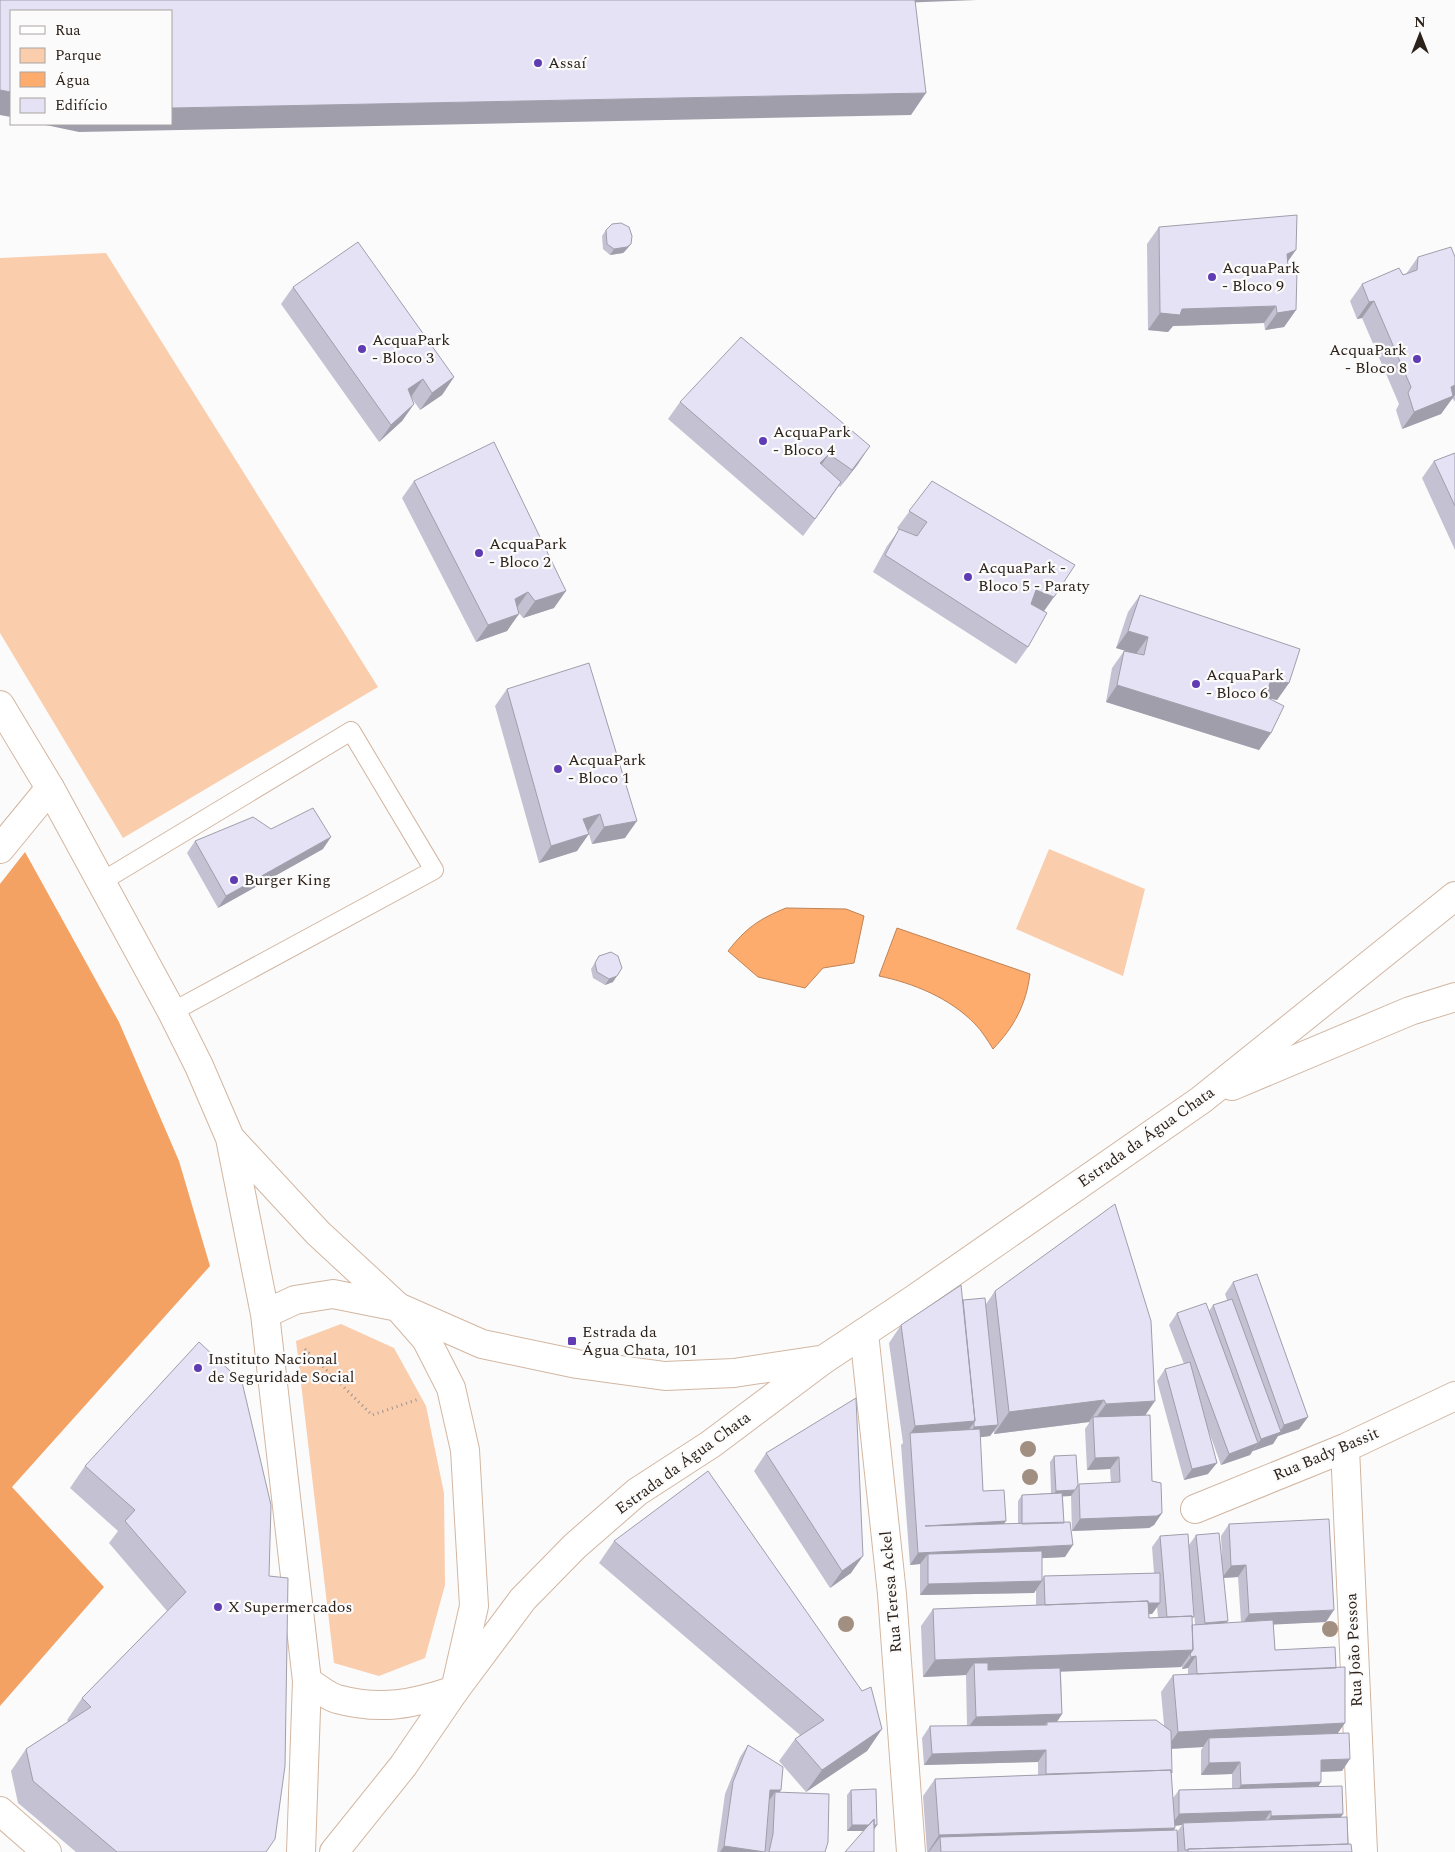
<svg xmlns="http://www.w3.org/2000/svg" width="1455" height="1852" viewBox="0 0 1455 1852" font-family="Spectral,serif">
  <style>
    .green { fill: #facdad }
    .forest { fill: #f3a264 }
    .water { fill: #feac6e; stroke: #bf8355 }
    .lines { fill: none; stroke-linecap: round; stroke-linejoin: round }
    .service-casing { stroke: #d2b6a1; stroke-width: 20 }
    .minor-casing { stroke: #d2b6a1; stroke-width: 30 }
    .tertiary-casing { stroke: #d2b6a1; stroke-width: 30 }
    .secondary-casing { stroke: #d2b6a1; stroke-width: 30 }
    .path { stroke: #999390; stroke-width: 3; stroke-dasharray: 1 4; stroke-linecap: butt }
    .service { stroke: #fff; stroke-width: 18 }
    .minor { stroke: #fff; stroke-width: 28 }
    .tertiary { stroke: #fff; stroke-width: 28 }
    .secondary { stroke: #fff; stroke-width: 28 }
    .tree { fill: #a18f81 }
    .wall { fill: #c4c2d2; fill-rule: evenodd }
    .shaded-wall { fill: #a09eab }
    .building { fill: #e4e2f4; stroke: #a09eab }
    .poi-dot { fill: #5f3bb4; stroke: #fbfbfb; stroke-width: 2 }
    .labels { text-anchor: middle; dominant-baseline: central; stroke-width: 4.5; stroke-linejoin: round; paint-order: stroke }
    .poi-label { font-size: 16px; fill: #2d221a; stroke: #fbfbfb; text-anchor: start }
    .street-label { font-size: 16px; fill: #2d221a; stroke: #fbfbfb }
  </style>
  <rect width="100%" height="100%" fill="#fbfbfb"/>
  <path class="green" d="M106,253l272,434 -255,151 -123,-205v-375z
    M1049,849l96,40 -22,87 -107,-47z
    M341,1324l53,24 32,58 18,87 1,92 -20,73 -46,18 -45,-13 -38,-322z"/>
  <path class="forest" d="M25,852l94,170 60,139 31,105 -198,221 92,100 -104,119v-822z"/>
  <path class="water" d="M786,908l60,1 18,7 -10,47 -31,5 -18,20 -47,-11 -30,-26c18,-23 31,-32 58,-43z
    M897,928l133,46c-4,31 -16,53 -37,75 -5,-8 -11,-18 -18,-25 -25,-26 -62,-41 -96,-48z"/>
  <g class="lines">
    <defs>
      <path id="service" d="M101,882l250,-151 83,139 -262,142"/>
      <path id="minor" d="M0,849l50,-61
        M864,1333l28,261 19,258
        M1345,1448l18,404
        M1195,1509l150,-61 110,-52
        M0,1811l47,41"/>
      <path id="tertiary" d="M1232,1086l178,-75 45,-14
        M398,1307l84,37 95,20 88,12 69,-3 85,-13
        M455,1690l68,-91 52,-53 62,-54 74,-48 112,-84 90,-60 288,-200 254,-204"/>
      <path id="secondary" d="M0,705l50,83 122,224 27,54 31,72 35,176 42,367 -6,171
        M230,1138l88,95 80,74 28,32 25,49 14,62 9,156 -19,84 -52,76 -69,86
        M265,1314l30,-14 38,-6 65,13
        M307,1681c10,6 20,15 30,18 44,12 77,5 118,-9"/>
    </defs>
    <use href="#service" class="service-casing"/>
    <use href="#minor" class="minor-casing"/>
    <use href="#tertiary" class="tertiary-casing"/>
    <use href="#secondary" class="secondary-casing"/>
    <path class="path" d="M305,1349l67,66 47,-16"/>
    <use href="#service" class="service"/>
    <use href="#minor" class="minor"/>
    <use href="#tertiary" class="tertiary"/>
    <use href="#secondary" class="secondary"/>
  </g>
  <g class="tree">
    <circle cx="1028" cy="1449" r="8"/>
    <circle cx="1030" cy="1477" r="8"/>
    <circle cx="846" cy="1624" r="8"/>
    <circle cx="1330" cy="1629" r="8"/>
  </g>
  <path class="wall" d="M1159,227l129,35 8,48 -12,17 -19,3 -1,-7 -91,3 -5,6 -20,-2 -1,-86z
    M606,230l25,14 -5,6 -3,3 -13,2 -7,-6 -1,-13z
    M1418,257h37v145l-2,-3h-2l-10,15 -39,15 -6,-19 3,-6 -37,-86 -5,1 -7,-18 12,-17 44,-10z
    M293,287l161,90 -12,18 -22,15 -9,-13 3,7 -12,17 -23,21 -98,-138z
    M680,402l178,62 -18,23 -1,-1 -36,50 -135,-117z
    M1455,453v97l-33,-72 12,-17z
    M414,481l140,127 -31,10 -4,-5 -12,18 -31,11 -74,-144z
    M932,481l112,130 -16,36 -12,17 -143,-92 14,-26 12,-16 -2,-2z
    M1140,595l149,88 -12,17 -9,-2 3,35 -12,17 -153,-48 6,-34 12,-17 9,2 -17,-5 12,-36z
    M507,689l118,149 -33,6 -4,-13 -11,20 -38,12 -44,-157z
    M271,829l52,20 -105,59 -31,-55 8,-12z
    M599,956l14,26 -8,3 -12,-7 -2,-9z
    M1233,1282l75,135 -9,12 -21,7 -5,8 -20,7v-1l-3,5 -29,10 -13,-36v45l-24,6 -27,-99 8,-12 19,-5 -15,-39 8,-12 32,-2 4,-6 14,-5 -2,-6z
    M995,1291l150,125 7,65 10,32 -8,12 -5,3 -77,3 -1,-35h-8l2,61 -23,1v21l2,-3 110,-3 -2,-26 8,-11 29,9 7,-10 26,23 -1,-22 8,-12 97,98 -53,2 2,26 62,84 5,37 -21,1 -2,14 22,31 7,27 4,8h-425l-4,-56 12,-17 103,-4v-13l-114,3 -2,-27 8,-12h37l-1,-51 -43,2 -2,-51 12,-17 103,-4v-15l-2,3 -114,2v-31l-10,1 -9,-120 2,-2 -14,-100 12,-18 62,-25 23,4zM1089,1422v1l-4,6 2,41 23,-1 1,14 -33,2 -24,-29 -4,6 1,31 -29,2 -4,6v23h-14l-21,-33 -3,-54 10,-1 4,-5v3zM1238,1577l3,45 -15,1 -3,-45zM1193,1601l2,24h-3v-5zM1157,1607l1,10 -9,1v-4h3zM1182,1665v4l6,-1v7h-15l-12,17 3,33 -107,-3 5,-8 -1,-43 120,-4zM1203,1747l-2,3v25l31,-1v14l-53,2 -6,8 -2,-24v-25zM1182,1825l-5,7 -3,-2 1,-2v-2z
    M766,1453l85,120 -21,15 -76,-117z
    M85,1466l184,110 -3,276h-190l-58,-49 -7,-32 15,-22 42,-27 -1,-2 15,-22 85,-87 -58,-68 9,-12 -48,-43z
    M614,1541l268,188 -15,22 -61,41 -27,-31 16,-22 5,-4 -201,-172z
    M748,1745l31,47 46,60h-108l8,-58 15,-37z
    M851,1790l23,39 -10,2h-17v-36z"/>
  <path class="shaded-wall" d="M900,0h77l-79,3z
    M0,90l11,2v25l-11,-2z
    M926,93l-15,22 -832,17 -38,-8h130v-16z
    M631,244l-5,6 -3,3 -13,2 4,-6z
    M1296,250l-12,17 3,-13z
    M1374,301l-12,17 -5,1 12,-17z
    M1276,306l-12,17 -91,3 -5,6 -20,-2 12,-17 22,-4z
    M1296,310l-12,17 -19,3 12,-17z
    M454,377l-12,18 -22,15 12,-17z
    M423,379l-12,18 -3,-8z
    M1455,385v10l-14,19 -39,15 12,-17 37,-25z
    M414,404l-12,17 -23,21 12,-17z
    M870,446l-12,18 -18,23 12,-17z
    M829,454l-12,17 3,-8z
    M841,482l-12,18 -26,36 12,-17z
    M1036,590l18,7 -12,17 -18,-7z
    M566,591l-12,17 -31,10 12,-17z
    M528,592l-12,17 -1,-10z
    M519,614l-12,17 -31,11 12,-17z
    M1128,631l20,6 -12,17 -20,-6z
    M1271,679l18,4 -12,17 -18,-4z
    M1117,685l154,48 -12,17 -153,-48z
    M600,814l-12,17 -17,5 12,-17z
    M637,821l-12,17 -33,6 12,-17z
    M589,834l-12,17 -38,12 12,-17z
    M331,837l-8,12 -105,59 8,-12z
    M617,976l-4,6 -8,3 4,-6z
    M1104,1400l-15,22 -95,12 15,-22z
    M1155,1401l-15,22 -47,-1 13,-18z
    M1308,1417l-9,12 -21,7 -5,8 -20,7 8,-12 18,-6 5,-8z
    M975,1421l-12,17 -53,-4 5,-8z
    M998,1425l-8,11 -24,3 8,-12z
    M1258,1443l-8,12 -29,10 8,-11z
    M1119,1457l-9,12 -23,1 8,-12z
    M1217,1463l-9,11 -24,6 8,-11z
    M1075,1490l-4,6 -19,1 4,-6z
    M1162,1513l-8,12 -5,3 -77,3 8,-12z
    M1006,1521l-8,12 -73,-7z
    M1073,1545l-8,12 -137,7v-10l-8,10 -10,1 8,-12z
    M863,1556l-12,17 -21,15 12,-17z
    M1246,1565l-8,12 -16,1 9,-12z
    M1042,1581l-8,12 -114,2 8,-11z
    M1160,1603l-8,11 -116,5 9,-12z
    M1334,1610l-8,12 -85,4 8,-12z
    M1228,1621l-9,12 -23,2 9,-12z
    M1193,1650l-12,17 -207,8v-12l-8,12 -43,2 12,-17z
    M1196,1656l-8,12 -6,1 9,-12z
    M1062,1714l-8,12 -7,-1v-3l-3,4 -77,3 9,-12z
    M1345,1723l-12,17 -124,-2 -6,9 -37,2 12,-17z
    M882,1729l-15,22 -61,41 16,-22z
    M1046,1750l-8,12 -114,3 8,-11z
    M1350,1759l-8,12 -29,1 8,-12z
    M1240,1762l-8,12 -31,1 8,-12z
    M1321,1782l-8,12 -80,3 8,-12z
    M770,1790h11l-6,9v-7l-6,9z
    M1271,1811l-8,12h-80l-1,2 -11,1 8,-12z
    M1343,1814l-8,12 -72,2 8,-12z
    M852,1825h25l-4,6h-26z
    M1175,1828l-12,17 -223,-8 -11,15h-1l11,-17z
    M724,1846l41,6h-45z"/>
  <path class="building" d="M0,0h915l11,93 -755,15v-97h-160v81l-11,-2z
    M1297,215l-1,35 -9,4 1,13 9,3 -1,40 -19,3 -1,-7 -94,3 -2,6 -20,-2 -1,-86z
    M621,223l8,4 3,9 -1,8 -4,3 -13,2 -7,-5 -1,-14 6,-6z
    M358,242l96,135 -22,16 -9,-14 -15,10 6,15 -23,21 -98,-138z
    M1451,247l4,10v128l-4,2 2,9 -39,16 -6,-19 3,-6 -37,-86 -5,1 -7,-18 37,-16 4,7 14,-5 1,-13z
    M741,337l129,109 -18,24 -23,-16 -9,9 21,19 -26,37 -135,-117z
    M494,442l72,149 -31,10 -7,-9 -13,7 4,15 -31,11 -74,-144z
    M1455,453v53l-21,-45z
    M932,481l143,84 -21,32 -18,-7 -5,14 16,9 -19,34 -143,-92 14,-26 18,7 10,-14 -18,-11z
    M1140,595l160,54 -11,34 -18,-4 -5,18 18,9 -13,27 -154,-48 7,-34 20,4 4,-18 -20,-6z
    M589,663l48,158 -33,6 -4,-13 -17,5 6,15 -38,12 -44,-157z
    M313,808l18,29 -105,59 -31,-55 58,-24 18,12z
    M611,952l7,4 4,12 -5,8 -8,3 -12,-7 -2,-9 4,-7z
    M1115,1204l36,117 4,80 -49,3 -2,-4 -95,12 -14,-121z
    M1257,1274l51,143 -24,8 -51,-143z
    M961,1285l14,136 -60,5 -14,-101z
    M985,1298l13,127 -24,2v-5l1,-1 -12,-121z
    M1232,1299l49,133 -20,7 -48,-134z
    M1206,1303l52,140 -29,11 -52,-141z
    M199,1342l43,40 29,123 -2,71 19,2 -3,188 -10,73 -9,13h-149l-84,-71 -7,-32 65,-42 -9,-9 104,-106 -61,-71 10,-11 -50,-44z
    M1190,1362l27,101 -25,6 -27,-100z
    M856,1398l7,158 -21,15 -76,-118z
    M1150,1415l2,66 9,2 1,30 -5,3 -77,3 -1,-35 41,-2 -1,-25 -24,1 -2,-41z
    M980,1429l3,62 21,-1 2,31 -81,5 145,-4 3,23 -155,8 -8,-120z
    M1076,1455l2,30 -3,5 -19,1 -2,-35z
    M708,1471l154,220 9,-4 11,42 -60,41 -27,-31 29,-19 -210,-179z
    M1062,1493l2,30 -42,1v-29z
    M1329,1519l5,91 -85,4 -3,-49 -15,1 -2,-42z
    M1219,1533l9,88 -23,2 -9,-88z
    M1188,1534l6,83h-2v-1l-25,1 -7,-81z
    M1042,1551v30l-114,3v-30z
    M1160,1573v30h-12v-2l-103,4 -1,-29z
    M1148,1601l1,17 43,-2 1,34 -258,10 -2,-51z
    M1273,1620l2,30 60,-3 1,21 -139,6 -1,-18 -5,1 -1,-3 3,-4 -1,-25z
    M974,1663h14v7l72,-2 2,46 -86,3z
    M1345,1667v56l-167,9 -5,-57z
    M1156,1720l15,11 1,42h-1v-3l-125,4v-24l-114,4 -2,-28 117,-1v-3z
    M1349,1733l1,26 -29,1v22l-80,3 -1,-23 -31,1v-25z
    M748,1745l35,22 -2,23h-11l-5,62 -41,-6 9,-64z
    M1171,1770l4,58 -236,7 -4,-56z
    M1342,1786l1,28 -72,2v-5l-92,3v-24z
    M876,1789l1,36h-3v-6l-5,6h-17l-1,-35z
    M775,1792l54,2 -1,48 -3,10h-56l4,-18z
    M1347,1817l1,27 -160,5v1h-3l-2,-27z
    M874,1819v33h-29z
    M1177,1830l1,22h-237l-1,-15z
    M1351,1844l1,8h-164v-3z"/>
  <g class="poi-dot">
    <circle cx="538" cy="63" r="5"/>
    <circle cx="1212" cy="277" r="5"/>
    <circle cx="362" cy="349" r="5"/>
    <circle cx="1417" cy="359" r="5"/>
    <circle cx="763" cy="441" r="5"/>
    <circle cx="479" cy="553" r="5"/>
    <circle cx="968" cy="577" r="5"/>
    <circle cx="1196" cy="684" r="5"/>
    <circle cx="558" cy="769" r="5"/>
    <circle cx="234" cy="880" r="5"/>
    <rect x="567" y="1336" width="10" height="10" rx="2.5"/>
    <circle cx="198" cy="1368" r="5"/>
    <circle cx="218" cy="1607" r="5"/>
  </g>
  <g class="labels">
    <g class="poi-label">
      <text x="548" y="63">Assaí</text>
      <text x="1222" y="268">AcquaPark<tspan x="1222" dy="18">- Bloco 9</tspan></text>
      <text x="372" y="340">AcquaPark<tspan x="372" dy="18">- Bloco 3</tspan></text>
      <text x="1407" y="350" text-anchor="end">AcquaPark<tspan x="1407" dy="18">- Bloco 8</tspan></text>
      <text x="773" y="432">AcquaPark<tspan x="773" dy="18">- Bloco 4</tspan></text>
      <text x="489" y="544">AcquaPark<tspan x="489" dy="18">- Bloco 2</tspan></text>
      <text x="978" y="568">AcquaPark -<tspan x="978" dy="18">Bloco 5 - Paraty</tspan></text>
      <text x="1206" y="675">AcquaPark<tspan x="1206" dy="18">- Bloco 6</tspan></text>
      <text x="568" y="760">AcquaPark<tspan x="568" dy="18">- Bloco 1</tspan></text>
      <text x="244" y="880">Burger King</text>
      <text x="582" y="1332">Estrada da<tspan x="582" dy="18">Água Chata, 101</tspan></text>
      <text x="208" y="1359">Instituto Nacional<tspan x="208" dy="18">de Seguridade Social</tspan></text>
      <text x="228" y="1607">X Supermercados</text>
    </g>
    <g class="street-label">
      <text transform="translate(1146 1137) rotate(-35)">Estrada da Água Chata</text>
      <text transform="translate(1326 1454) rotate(-23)">Rua Bady Bassit</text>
      <text transform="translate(683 1463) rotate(-36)">Estrada da Água Chata</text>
      <text transform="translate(891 1592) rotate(-95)">Rua Teresa Ackel</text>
      <text transform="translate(1354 1650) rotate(-93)">Rua João Pessoa</text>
    </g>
  </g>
  <rect x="10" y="10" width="162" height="115" fill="#fbfbfb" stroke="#a9a4a1"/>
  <rect x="20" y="26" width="25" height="8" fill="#ffffff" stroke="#a9a4a1"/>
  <text x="55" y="35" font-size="15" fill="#2d221a">Rua</text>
  <rect x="20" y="48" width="25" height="15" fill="#facdad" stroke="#a9a4a1"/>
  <text x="55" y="60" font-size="15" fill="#2d221a">Parque</text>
  <rect x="20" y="72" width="25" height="15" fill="#feac6e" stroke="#a9a4a1"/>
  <text x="55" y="85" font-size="15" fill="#2d221a">Água</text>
  <rect x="20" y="98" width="25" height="15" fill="#e4e2f4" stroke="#a9a4a1"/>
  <text x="55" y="110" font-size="15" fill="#2d221a">Edifício</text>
  <g transform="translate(1420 35)" stroke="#fbfbfb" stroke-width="4" paint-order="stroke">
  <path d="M0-4L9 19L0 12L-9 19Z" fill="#2d221a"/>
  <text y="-8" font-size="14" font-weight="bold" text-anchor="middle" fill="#2d221a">N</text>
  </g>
</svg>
